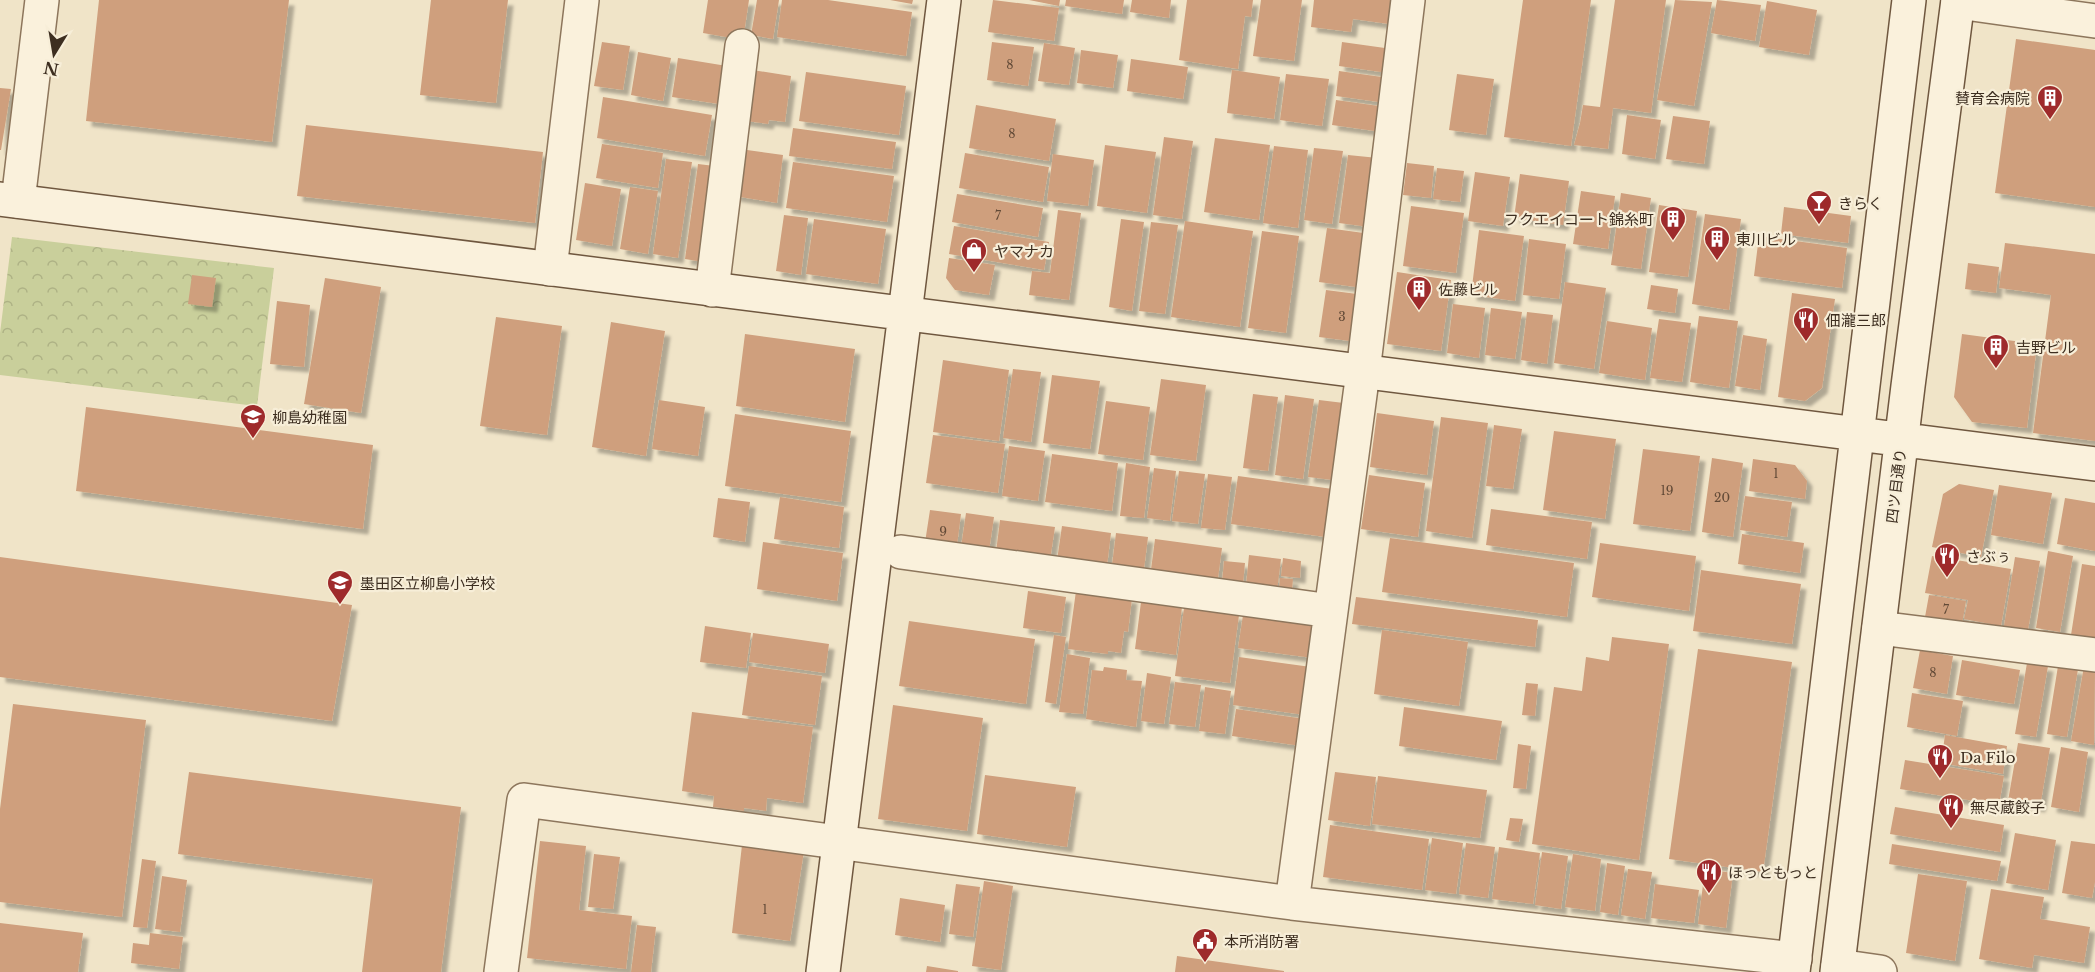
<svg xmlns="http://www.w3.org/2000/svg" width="2095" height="972" viewBox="0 0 2095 972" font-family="'Libre Baskerville','Noto Sans JP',serif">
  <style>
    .park { fill: url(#park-crowns) }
    .building { fill: #cf9f7d; filter: url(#shadow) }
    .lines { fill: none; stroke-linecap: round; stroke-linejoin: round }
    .street-casing { stroke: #8d765c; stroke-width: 36 }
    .secondary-casing { stroke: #6f573f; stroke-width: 36 }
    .street { stroke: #faf1dc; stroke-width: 33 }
    .secondary { stroke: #faf1dc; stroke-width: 33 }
    .labels { text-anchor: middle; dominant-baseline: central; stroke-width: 4.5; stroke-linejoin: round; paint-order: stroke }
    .number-label { font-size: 12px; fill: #624a37 }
    .poi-label { font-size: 15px; fill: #3d2e20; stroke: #f7eed8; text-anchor: start }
    .street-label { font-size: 15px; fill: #3d2e20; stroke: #f7eed8 }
  </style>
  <defs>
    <pattern id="park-crowns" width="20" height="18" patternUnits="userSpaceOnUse" patternTransform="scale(1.5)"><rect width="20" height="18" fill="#c9cf9b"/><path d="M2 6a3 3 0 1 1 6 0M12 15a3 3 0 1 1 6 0" fill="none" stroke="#aeb285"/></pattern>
    <filter id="shadow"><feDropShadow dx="5.5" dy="5.5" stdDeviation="1.5" flood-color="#0004"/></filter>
  </defs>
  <rect width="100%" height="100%" fill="#f0e4c8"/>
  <path class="park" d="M12,237l262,31 -17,138 -257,-31v-42z"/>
  <path class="building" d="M99,0h190l-17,142 -186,-21z
    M431,0h77l-12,103 -76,-8z
    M708,0h41l-6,40 -40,-7z
    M757,0h22l-6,39 -22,-4z
    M782,0h46l84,12 -6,44 -129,-19z
    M890,0h23l-1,4z
    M993,0l66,8 -5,33 -66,-9z
    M1029,0h31l-1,6z
    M1066,0h58l-2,14 -57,-8z
    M1132,0h39l-2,18 -39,-6z
    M1187,0h66l-2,17 -6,-1 -7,53 -59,-9z
    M1261,0h41l-8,61 -41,-5z
    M1314,0h78l-3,24 -36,-5 -2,13 -40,-5z
    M1523,0h68l-20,146 -67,-9z
    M1615,0h51l-15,113 -38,-5 -5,41 -34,-4 6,-22 3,-18 17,2z
    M1675,0l37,2 -18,104 -37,-6z
    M1717,0l44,5 -6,36 -44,-8z
    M1767,1l50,9 -8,45 -50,-8z
    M2016,39l79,11v157l-100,-14z
    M602,42l28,4 -7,44 -29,-4z
    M992,42l42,5 -6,39 -41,-6z
    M1342,42l50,7 -4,24 -49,-7z
    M1044,43l31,5 -6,37 -31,-4z
    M1081,50l37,5 -5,33 -36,-5z
    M638,52l33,6 -8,43 -32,-6z
    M678,58l55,9 -7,38 -54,-8z
    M1131,59l57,8 -5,32 -56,-8z
    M746,69l45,7 -6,46 -16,-2 -1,4 -29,-4z
    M1232,70l48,7 -6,42 -47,-6z
    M1339,71l50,7 -3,25 -50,-7z
    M806,72l100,14 -7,49 -100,-14z
    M1286,74l43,5 -7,47 -42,-6z
    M1457,74l37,5 -8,56 -37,-5z
    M0,88l11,1 -10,61h-1z
    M603,97l109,18 -7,41 -108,-18z
    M1336,100l50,7 -4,25 -50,-7z
    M976,105l80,14 -7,42 -80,-13z
    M1627,115l34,5 -6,39 -33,-5z
    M1673,116l37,5 -6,43 -38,-5z
    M306,125l237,27 -8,71 -238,-27z
    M793,128l103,14 -4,27 -103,-13z
    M1164,137l29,4 -11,78 -29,-4z
    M1215,138l55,7 -11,75 -55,-8z
    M602,144l61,9 -5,35 -62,-10z
    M1105,145l51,7 -9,61 -50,-7z
    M1274,146l34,4 -10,78 -35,-5z
    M1314,148l29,3 -11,73 -28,-4z
    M740,149l43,6 -6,48 -43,-7z
    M965,153l84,14 -6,35 -84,-14z
    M1053,154l41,6 -6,46 -41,-5z
    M1348,155l30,3 -9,69 -30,-4z
    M666,159l26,3 -14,96 -25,-4z
    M793,162l101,14 -7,46 -101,-14z
    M1407,163l27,3 -3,32 -28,-3z
    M698,164l25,3 -13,96 -25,-4z
    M1437,168l27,3 -4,31 -27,-3z
    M1475,172l35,5 -7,49 -35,-5z
    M1520,174l49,7 -6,44 -49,-7z
    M585,183l36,6 -9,57 -36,-6z
    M630,187l28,4 -10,63 -28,-5z
    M1581,191l34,5 -7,53 -35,-5z
    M1621,193l30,5 -10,71 -30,-4z
    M957,194l86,14 -5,29 -86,-15z
    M1659,205l38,6 -9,66 -39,-5z
    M1411,206l53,7 -8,60 -53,-7z
    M1784,207l67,9 -3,27 -67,-9z
    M1058,210l23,3 -12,87 -40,-5 3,-24 18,2z
    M1705,214l36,5 -12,91 -37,-6z
    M784,215l24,3 -7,57 -25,-4z
    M814,219l72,10 -8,55 -72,-10z
    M1121,219l23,3 -12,89 -23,-4z
    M1185,221l68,10 -13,96 -69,-10z
    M1151,222l27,3 -13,89 -26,-3z
    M954,226l95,16 -5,28 -95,-16z
    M1327,228l44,6 -8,54 -44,-6z
    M1479,230l45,6 -9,65 -44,-6z
    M1262,231l37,5 -13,97 -38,-5z
    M1759,236l88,12 -5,40 -88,-12z
    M1529,239l37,5 -7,55 -36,-4z
    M2005,243l90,11v187l-62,-8 18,-138 -52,-7z
    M949,258l46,7 -6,30 -34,-5 -9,-12z
    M1968,263l31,4 -3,26 -31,-4z
    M1397,272l54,8 -10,71 -54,-7z
    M192,275l24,3 -4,29 -24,-3z
    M325,278l56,9 -20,126 -57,-9z
    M1565,282l41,6 -12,81 -40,-6z
    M1651,285l27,4 -3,24 -28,-4z
    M1326,290l39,5 -7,47 -39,-5z
    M1792,293l43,6 -13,89 -17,13 -27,-4z
    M277,301l33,4 -6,62 -34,-3z
    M1453,304l32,4 -6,50 -32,-5z
    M1491,308l31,4 -7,47 -30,-4z
    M1527,312l26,3 -6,49 -26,-4z
    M1699,316l39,5 -9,67 -39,-6z
    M496,317l66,9 -15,109 -67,-9z
    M1659,319l32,4 -9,59 -32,-4z
    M1607,321l45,7 -7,52 -46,-7z
    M611,322l54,9 -19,125 -54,-9z
    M745,334l110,15 -10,73 -109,-16z
    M1962,334l75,10 -10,84 -55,-6 -18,-25z
    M1743,335l24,4 -7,51 -25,-4z
    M943,360l66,10 -10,71 -66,-9z
    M1013,369l28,3 -10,70 -28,-4z
    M1052,375l48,6 -10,68 -47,-6z
    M1161,379l45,6 -10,76 -46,-6z
    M1253,394l25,3 -10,74 -25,-3z
    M1285,395l29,4 -11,80 -28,-4z
    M659,400l46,7 -7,49 -46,-7z
    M1319,400l33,4 -11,77 -33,-4z
    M1106,401l44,6 -7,53 -45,-6z
    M86,407l287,38 -10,84 -287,-38z
    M1377,413l57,8 -7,54 -57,-8z
    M735,414l116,17 -10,71 -116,-16z
    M1441,417l47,6 -16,115 -46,-7z
    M1494,425l28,4 -9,60 -27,-3z
    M1554,431l62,8 -11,80 -62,-9z
    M933,435l72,9 -7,49 -72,-10z
    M1009,446l36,5 -7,50 -36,-5z
    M1643,449l57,7 -10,75 -57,-7z
    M1052,454l66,9 -6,48 -67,-9z
    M1712,458l31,5 -10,74 -31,-5z
    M1753,459l42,6 12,16 -2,18 -56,-8z
    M1126,463l24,4 -6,51 -24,-2z
    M1154,468l22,3 -6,50 -23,-3z
    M1179,471l26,3 -7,50 -26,-3z
    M1208,474l24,3 -7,53 -24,-2z
    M1369,475l56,8 -7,54 -57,-8z
    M1238,476l102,14 -7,48 -102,-14z
    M1959,484l35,6 -13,67 -49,-10 11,-53z
    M1999,485l53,8 -9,51 -52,-9z
    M1745,496l47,6 -5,35 -47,-7z
    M780,497l64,10 -5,41 -65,-9z
    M718,498l32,4 -5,40 -32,-5z
    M2065,498l30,5v48l-38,-7z
    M1491,509l101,13 -5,37 -101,-14z
    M930,510l31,4 -5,39 -32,-4z
    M966,513l28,4 -6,41 -28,-4z
    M1000,520l55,7 -6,40 -54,-7z
    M1062,526l49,7 -5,41 -50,-7z
    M1116,533l32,4 -5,40 -32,-4z
    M1742,534l62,9 -4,30 -62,-9z
    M1390,538l184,25 -7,54 -185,-25z
    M1155,539l67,9 -5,38 -67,-9z
    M763,542l80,11 -6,48 -80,-12z
    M1600,543l96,13 -7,55 -97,-14z
    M2048,551l25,5 -13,76 -24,-4z
    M1249,555l32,4 -5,40 -31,-3z
    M1932,556l79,13 -10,57 -37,-7 4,-19 -43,-7z
    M0,557l352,48 -20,116 -332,-44z
    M2015,557l25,4 -12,69 -24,-4z
    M1283,558l18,3 -1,17 -19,-2z
    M1224,561l21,2 -3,32 -21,-2z
    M2082,564l13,2v73l-24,-4z
    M1701,570l100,14 -9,60 -99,-13z
    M1280,578l13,1 -2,22 -13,-1z
    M1028,591l38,6 -5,36 -38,-5z
    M1076,591l56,7 -4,34 -4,-1 -3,22 -13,-2v3l-40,-5z
    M1929,595l37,6 -4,23 -37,-7z
    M1356,597l182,23 -3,27 -183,-23z
    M1141,602l41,5 -6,48 -41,-6z
    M1184,608l55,7 -9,68 -55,-7z
    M1243,615l75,9 -5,34 -75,-10z
    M909,621l126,18 -9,65 -127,-18z
    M705,626l46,7 -5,35 -46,-6z
    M1382,630l86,12 -9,64 -85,-12z
    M753,633l76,11 -4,29 -76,-11z
    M1054,635l12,2 -10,67 -11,-2z
    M1612,637l57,7 -30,216 -107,-16 22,-157 28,4 4,-34 23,4z
    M1698,649l94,13 -29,210 -94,-13z
    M1920,650l33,6 -6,38 -34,-6z
    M1067,654l23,4 -7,56 -24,-2z
    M1239,657l72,10 -6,48 -72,-10z
    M1962,660l58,10 -6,34 -58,-9z
    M2027,663l21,3 -12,71 -21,-3z
    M749,666l73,10 -7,49 -73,-10z
    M2058,666l20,3 -11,68 -20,-3z
    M2084,666l11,2 -1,77 -23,-4z
    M1104,667l23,3 -1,10 16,1 -6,46 -50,-8 6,-49 11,1z
    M1147,673l24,4 -7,47 -23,-3z
    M1175,682l26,3 -6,42 -26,-3z
    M1526,683l12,1 -3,32 -13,-1z
    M1205,687l26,4 -6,43 -26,-3z
    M1912,693l51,8 -6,35 -50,-9z
    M13,704l133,16 -24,197 -122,-15v-93z
    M893,705l90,13 -16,113 -89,-12z
    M1404,707l98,14 -6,39 -97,-14z
    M1236,709l69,10 -4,27 -69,-10z
    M692,712l121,15 -10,76 -36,-5 -1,13 -22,-3v3l-31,-4 1,-11 -32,-5z
    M1945,735l62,11 -4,28 -62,-11z
    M2018,743l32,5 -10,59 -32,-6z
    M1518,744l13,2 -5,43 -13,-1z
    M2061,747l27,5 -9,60 -28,-5z
    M1905,760l99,16 -5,29 -99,-16z
    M189,772l272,35 -20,165h-79l11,-93 -195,-25z
    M1335,772l41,5 -6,49 -42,-6z
    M985,775l91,12 -9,60 -90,-13z
    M1378,776l109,14 -7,48 -108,-14z
    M1895,807l109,18 -4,27 -110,-18z
    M1510,818l13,1 -4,23 -13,-2z
    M1330,825l99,14 -7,51 -99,-13z
    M2015,833l41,7 -8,50 -42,-7z
    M1432,838l31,5 -7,51 -31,-4z
    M540,841l46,5 -7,64 53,6 -6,53 -99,-11z
    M2071,841l24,3v38l-3,16 -30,-5z
    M1466,843l29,4 -7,51 -29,-4z
    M1892,844l109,17 -4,20 -108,-17z
    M742,845l62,6 -14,90 -58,-8z
    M1499,847l41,6 -7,51 -41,-5z
    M1542,852l26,4 -7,53 -26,-4z
    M594,854l26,3 -7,52 -25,-2z
    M1573,854l28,5 -6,52 -30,-4z
    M142,859l14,2 -9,67 -14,-1z
    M1607,863l18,3 -7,49 -18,-3z
    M1628,869l24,3 -7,47 -24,-4z
    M1705,869l28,4 -7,55 -28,-4z
    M1918,874l49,7 -12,80 -49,-8z
    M162,876l25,4 -7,52 -25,-3z
    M984,881l29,5 -12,84 -29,-4z
    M956,884l24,3 -7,50 -24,-3z
    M1655,884l44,6 -5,33 -43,-5z
    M1991,889l53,8 -4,22 50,8 -6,36 -50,-8 -2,13 -53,-9z
    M900,898l45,7 -5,37 -45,-7z
    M0,923l83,10 -5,39h-78z
    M637,925l19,2 -5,45h-20z
    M150,933l33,4 -4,32 -48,-6 2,-20 16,2z
    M1177,956l107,15v1h-109z
    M927,966l31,5v1h-32z"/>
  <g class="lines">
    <defs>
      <path id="street" d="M1958,2l137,19
        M18,201l24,-201
        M550,269l32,-269
        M712,290l30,-244
        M901,552l430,59
        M1879,628l216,27
        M1292,903l71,-531 45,-372
        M1838,966l42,6
        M501,972l23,-172 768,103 503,56"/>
      <path id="secondary" d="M0,199l2095,265
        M823,972l121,-972
        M1793,972l116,-972
        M1837,972l71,-586 50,-386"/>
    </defs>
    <use href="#street" class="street-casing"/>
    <use href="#secondary" class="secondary-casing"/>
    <use href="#street" class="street"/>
    <use href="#secondary" class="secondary"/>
  </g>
  <defs>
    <symbol id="building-pin" viewBox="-11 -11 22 30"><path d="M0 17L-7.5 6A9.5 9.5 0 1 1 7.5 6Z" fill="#9e2a2b" stroke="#f7eed8"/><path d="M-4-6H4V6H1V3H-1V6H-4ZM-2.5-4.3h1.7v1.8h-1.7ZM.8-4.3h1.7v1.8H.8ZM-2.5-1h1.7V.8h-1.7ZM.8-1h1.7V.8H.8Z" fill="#fff"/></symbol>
    <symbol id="bar-pin" viewBox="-11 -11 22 30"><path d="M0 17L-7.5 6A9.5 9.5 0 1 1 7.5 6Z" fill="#9e2a2b" stroke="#f7eed8"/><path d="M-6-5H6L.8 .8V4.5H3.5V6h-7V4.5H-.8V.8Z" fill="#fff"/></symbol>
    <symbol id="shop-pin" viewBox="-11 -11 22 30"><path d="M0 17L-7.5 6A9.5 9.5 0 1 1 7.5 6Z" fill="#9e2a2b" stroke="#f7eed8"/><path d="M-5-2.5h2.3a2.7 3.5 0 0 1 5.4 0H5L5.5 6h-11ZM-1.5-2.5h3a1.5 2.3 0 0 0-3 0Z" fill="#fff"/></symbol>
    <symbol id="restaurant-pin" viewBox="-11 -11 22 30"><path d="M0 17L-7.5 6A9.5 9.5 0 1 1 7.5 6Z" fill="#9e2a2b" stroke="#f7eed8"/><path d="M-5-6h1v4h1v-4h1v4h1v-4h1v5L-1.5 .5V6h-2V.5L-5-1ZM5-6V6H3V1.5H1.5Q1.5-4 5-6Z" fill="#fff"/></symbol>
    <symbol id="school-pin" viewBox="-11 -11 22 30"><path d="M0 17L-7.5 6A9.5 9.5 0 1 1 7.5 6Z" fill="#9e2a2b" stroke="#f7eed8"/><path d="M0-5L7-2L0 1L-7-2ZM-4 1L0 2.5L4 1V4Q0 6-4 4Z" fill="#fff"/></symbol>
    <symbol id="civic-pin" viewBox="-11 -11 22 30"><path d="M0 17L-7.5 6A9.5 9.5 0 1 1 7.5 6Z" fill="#9e2a2b" stroke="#f7eed8"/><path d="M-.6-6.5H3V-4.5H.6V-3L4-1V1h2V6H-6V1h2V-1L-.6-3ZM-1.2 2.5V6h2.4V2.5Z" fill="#fff"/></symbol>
  </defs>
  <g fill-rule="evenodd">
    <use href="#building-pin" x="2035" y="83" width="30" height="40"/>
    <use href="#bar-pin" x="1804" y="188" width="30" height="40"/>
    <use href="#building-pin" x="1658" y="204" width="30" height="40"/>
    <use href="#building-pin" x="1702" y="224" width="30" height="40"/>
    <use href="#shop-pin" x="959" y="236" width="30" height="40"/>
    <use href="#building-pin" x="1404" y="274" width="30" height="40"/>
    <use href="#restaurant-pin" x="1791" y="305" width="30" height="40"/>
    <use href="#building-pin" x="1981" y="332" width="30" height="40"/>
    <use href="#school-pin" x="238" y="402" width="30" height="40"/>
    <use href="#restaurant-pin" x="1932" y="541" width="30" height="40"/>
    <use href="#school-pin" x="325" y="568" width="30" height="40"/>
    <use href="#restaurant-pin" x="1925" y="742" width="30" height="40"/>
    <use href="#restaurant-pin" x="1936" y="792" width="30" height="40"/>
    <use href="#restaurant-pin" x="1694" y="857" width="30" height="40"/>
    <use href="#civic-pin" x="1190" y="926" width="30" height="40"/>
  </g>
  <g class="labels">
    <g class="number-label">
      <text x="1010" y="64">8</text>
      <text x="1012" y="133">8</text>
      <text x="998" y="215">7</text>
      <text x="1342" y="316">3</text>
      <text x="1776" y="473">1</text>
      <text x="1667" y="490">19</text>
      <text x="1722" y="497">20</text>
      <text x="943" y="531">9</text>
      <text x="1946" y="609">7</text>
      <text x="1933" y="672">8</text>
      <text x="765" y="909">1</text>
    </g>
    <g class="poi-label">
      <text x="2030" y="98" text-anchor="end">賛育会病院</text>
      <text x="1838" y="203">きらく</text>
      <text x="1654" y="219" text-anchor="end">フクエイコート錦糸町</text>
      <text x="1736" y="239">東川ビル</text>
      <text x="994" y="251">ヤマナカ</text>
      <text x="1438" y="289">佐藤ビル</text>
      <text x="1826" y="320">佃瀧三郎</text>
      <text x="2016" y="347">吉野ビル</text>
      <text x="272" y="417">柳島幼稚園</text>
      <text x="1966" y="556">さぶぅ</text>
      <text x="360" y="583">墨田区立柳島小学校</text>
      <text x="1960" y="757">Da Filo</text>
      <text x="1970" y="807">無尽蔵餃子</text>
      <text x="1728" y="872">ほっともっと</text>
      <text x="1224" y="941">本所消防署</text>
    </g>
    <g class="street-label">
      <text transform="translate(1896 486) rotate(-83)">四ツ目通り</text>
    </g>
  </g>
  <g transform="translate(54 54) rotate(191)" stroke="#f7eed8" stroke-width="4.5" paint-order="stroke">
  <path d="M0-4.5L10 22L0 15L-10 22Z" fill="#3d2e20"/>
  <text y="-9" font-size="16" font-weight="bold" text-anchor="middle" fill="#3d2e20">N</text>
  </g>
</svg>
